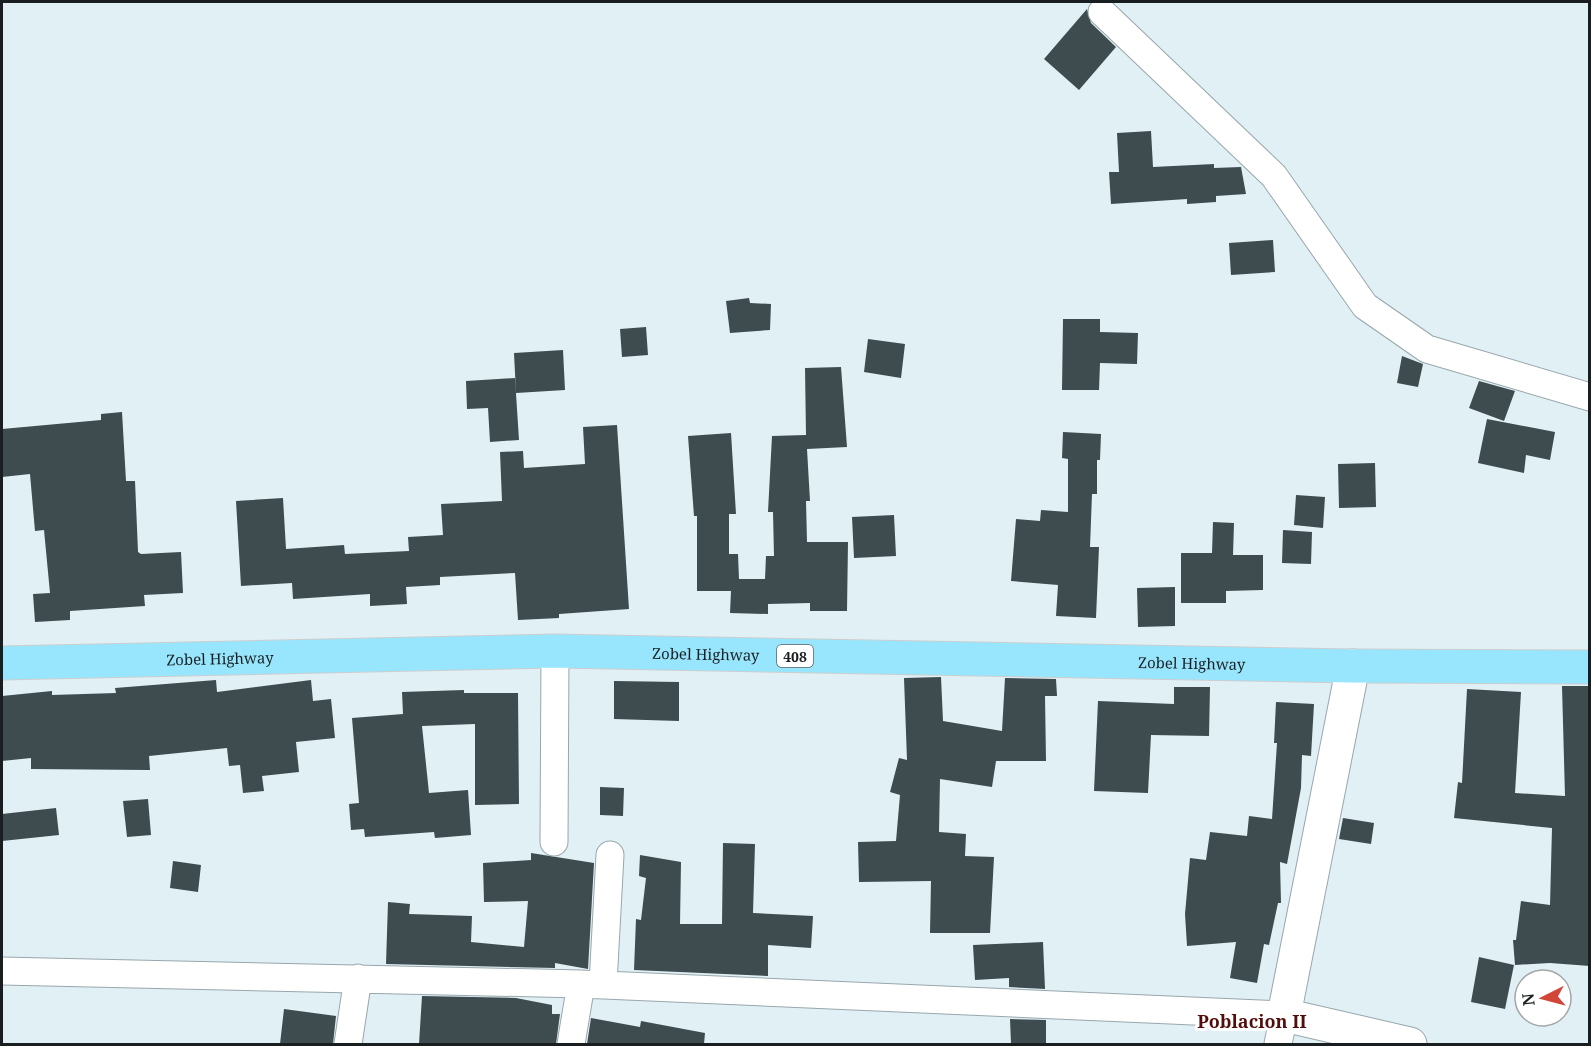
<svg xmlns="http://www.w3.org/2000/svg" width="1591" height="1046" viewBox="0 0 1591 1046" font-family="'Noto Serif',serif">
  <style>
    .building { fill: #3e4b4f }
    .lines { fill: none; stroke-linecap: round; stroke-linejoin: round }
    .minor-casing { stroke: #98a7ac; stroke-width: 29 }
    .tertiary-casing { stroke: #98a7ac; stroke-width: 35 }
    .primary-casing { stroke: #cccece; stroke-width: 35 }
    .minor { stroke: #fff; stroke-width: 27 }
    .tertiary { stroke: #fff; stroke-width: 33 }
    .primary { stroke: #98e6fe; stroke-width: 33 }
    .labels { text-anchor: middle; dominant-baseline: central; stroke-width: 6; stroke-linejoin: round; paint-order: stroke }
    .shield { fill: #fff; stroke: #5e6264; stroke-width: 1.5 }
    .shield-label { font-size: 14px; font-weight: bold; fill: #191f21 }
    .street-label { font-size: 15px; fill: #191f21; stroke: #fff }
    .quarter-label { font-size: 18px; font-weight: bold; fill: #520e0a; stroke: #fff }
  </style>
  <rect width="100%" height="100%" fill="#e1f0f5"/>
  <path class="building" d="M1087,9l4,14 25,24 -37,43 -35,-31z
    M1151,131l2,36 61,-3v4l27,-1 5,27 -30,2v6l-29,2v-5l-76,5 -2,-32h10l-2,-39z
    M1273,240l2,32 -44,3 -2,-32z
    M749,298l1,5 21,1 -1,26 -40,3 -4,-32z
    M1063,319h37v13l38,1 -1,31 -37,-1 -1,27h-37z
    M646,327l2,28 -26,2 -2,-28z
    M868,339l37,5 -4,34 -37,-6z
    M563,350l2,40 -49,3 -2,-40z
    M1402,356l21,8 -5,23 -21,-4z
    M841,367l6,80 -40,2 3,52h-4l1,41h41l-1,69h-37v-8l-42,1v10l-38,-1 1,-22h-34v-75h-3l-6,-80 43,-3 5,81h-7v40h9l1,25h26l1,-23h8l-1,-44h-5l4,-76 34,-1 -1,-67z
    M515,378l4,62 -29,2 -2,-34 -21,1 -1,-28z
    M1479,381l36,10 -11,30 -35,-13z
    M122,412l4,69h9l3,71 3,2 40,-2 2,41 -39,2 1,11 -75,5v9l-35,2 -2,-28 17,-1 -6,-63 -9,1 -5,-57 -28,3v-48l99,-9v-6z
    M1487,419l68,13 -5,28 -24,-5 -2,18 -46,-10z
    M617,425l12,184 -70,5v4l-41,2 -3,-47 -75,4v8l-34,2 1,17 -37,2v-12l-77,5 -1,-16 -51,3 -5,-85 47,-3 3,51 58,-4 1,9 64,-3 -1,-14 35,-2 -2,-31 61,-3 -2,-49 23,-1 1,17 61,-4 -2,-37z
    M1063,432l38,2 -1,26h-3v34h-5l-2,53h9l-3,71 -40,-2 2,-31 -47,-4 5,-62 24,2 1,-11 27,2v-53l-6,-1z
    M1375,463l1,44 -37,1 -1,-44z
    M1296,495l29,2 -2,31 -29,-3z
    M894,515l2,41 -42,2 -2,-41z
    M1213,522l21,1 -1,32h30v35l-37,1v12h-45v-50h31z
    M1283,530l29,2 -1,32 -29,-1z
    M1175,587v39l-37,1 -1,-39z
    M941,677l2,44 59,10 3,-53 51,1 1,17h-12l1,65h-50l-4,26 -52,-8 -1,53 27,2 -1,22 29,1 -4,76h-60l1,-52 -72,1 -1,-40 38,-1 4,-46 -10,-3 9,-34 8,2 -3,-82z
    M216,680l1,12 94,-12 2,21 18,-2 4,39 -39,4 3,30 -37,4 2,15 -21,2 -3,-28 -11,1 -2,-18 -78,8 1,14 -119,-1v-11l-29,3v-65l50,-5v4l64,-2 -1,-5z
    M614,681l65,1v39l-65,-2z
    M1562,686h28v280l-40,-3 -35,2 -2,-25h3l5,-39 29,4 2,-77 -98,-10 4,-36 4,1 5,-94 54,3 -6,101 50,3z
    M1174,687h36l-1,49 -58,-1 -3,58 -54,-2 4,-90 76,3z
    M464,690v3h54l1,111 -44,1v-81l-53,2 7,67 39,-3 3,45 -36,3 -1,-6 -69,5 -1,-8 -13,1 -2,-26 10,-1 -7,-85 51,-4 -1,-22z
    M1276,702l38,2 -3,52 -9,-1 -1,33 -14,76 -7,-2 1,41h-3l-9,42 -5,-1 -7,39 -27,-5 6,-36 -49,4 -2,-32 5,-56 16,2 4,-28 37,4 2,-20 23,3 5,-76h-3z
    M600,787l24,1 -1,28 -23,-1z
    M148,799l3,36 -24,2 -4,-36z
    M56,808l3,27 -57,6v-27z
    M1343,818l31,5 -3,21 -32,-5z
    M723,843l32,1 -2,69 60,3 -2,32 -43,-3v31l-134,-6 2,-51 5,1 5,-42 -7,-2 1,-21 41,7 -1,62h42z
    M531,853l63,10 -6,106 -33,-6v5l-169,-4 2,-62 22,2 -1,10 63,2 -1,26 53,5 4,-46 -44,1 -1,-39 48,-3z
    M173,861l28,4 -3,27 -28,-4z
    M1043,942l2,47 -36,-2v-9l-34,2 -2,-35z
    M1479,957l35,8 -9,44 -34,-7z
    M422,996l94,2 36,7v9h8l-4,30h-137z
    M284,1009l52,7 -3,28h-53z
    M591,1018l49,9 1,-6 64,12 -1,11h-117z
    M1010,1019l36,1v24h-35z"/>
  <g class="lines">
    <defs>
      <path id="minor" d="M1102,12l172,164 91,130 62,43 163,48
        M554,842l1,-191
        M2,971l579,13 703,31 -6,29
        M603,984l7,-129
        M348,1044l10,-66
        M571,1044l10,-60"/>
      <path id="tertiary" d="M1353,666l-69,349 126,29"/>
      <g id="primary">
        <path id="s1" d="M2,663l553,-12 798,15 237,1"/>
      </g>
    </defs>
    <use href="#minor" class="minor-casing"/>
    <use href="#tertiary" class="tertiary-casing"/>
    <use href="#primary" class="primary-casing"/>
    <use href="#minor" class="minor"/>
    <use href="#tertiary" class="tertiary"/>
    <use href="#primary" class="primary"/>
  </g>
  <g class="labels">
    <rect class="shield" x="777" y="645" width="36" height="22" rx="4.5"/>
    <g class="shield-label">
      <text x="795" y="656">408</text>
    </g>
    <g class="street-label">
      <text stroke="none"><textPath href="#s1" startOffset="704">Zobel Highway</textPath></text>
      <text stroke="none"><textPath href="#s1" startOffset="218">Zobel Highway</textPath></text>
      <text stroke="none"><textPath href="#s1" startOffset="1190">Zobel Highway</textPath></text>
    </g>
    <g class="quarter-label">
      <text x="1252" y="1021">Poblacion II</text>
    </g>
  </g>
  <rect width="1591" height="1046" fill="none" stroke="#191f21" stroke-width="6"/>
  <g transform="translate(1543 998) rotate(264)"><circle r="28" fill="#ffffff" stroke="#a3a5a6" stroke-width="1.5"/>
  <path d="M0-4.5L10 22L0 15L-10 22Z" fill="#d24539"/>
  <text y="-9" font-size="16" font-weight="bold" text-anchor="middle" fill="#191f21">N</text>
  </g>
</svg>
